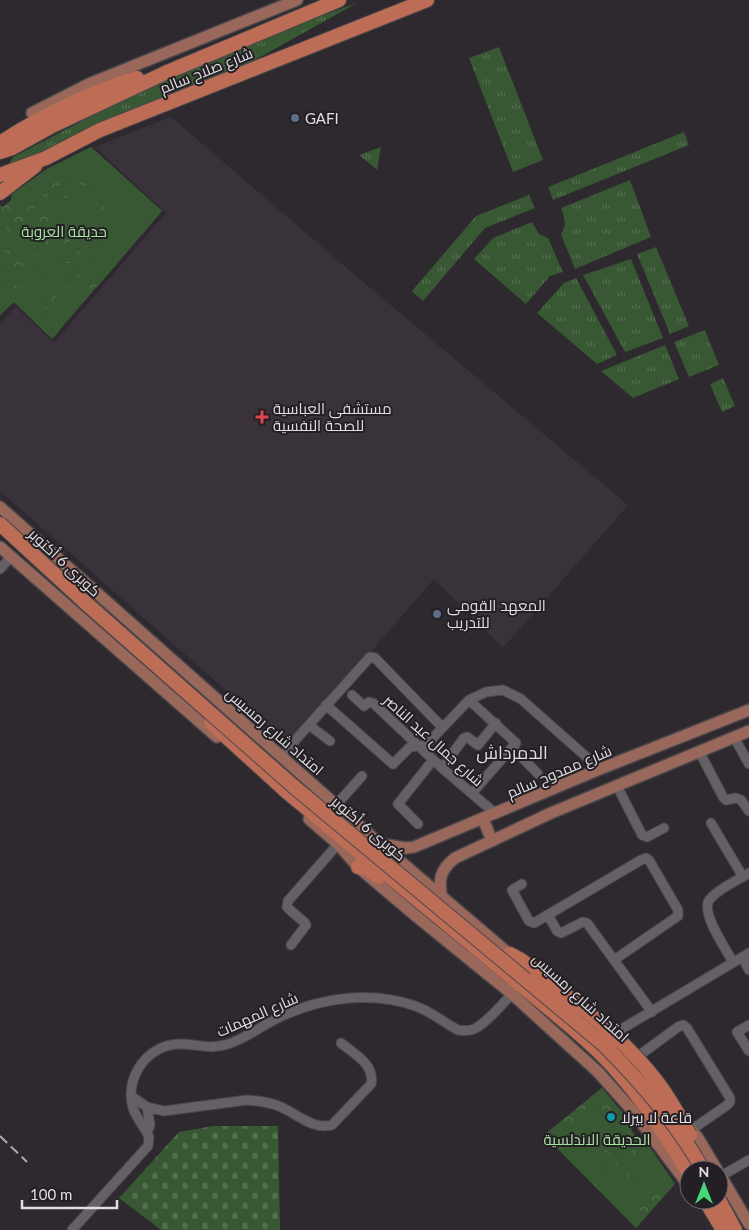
<svg xmlns="http://www.w3.org/2000/svg" width="749" height="1230" viewBox="0 0 749 1230" font-family="Lato,Cairo,sans-serif">
  <style>
    .built { fill: #39323b }
    .grass { fill: url(#grass-tufts) }
    .cemetery { fill: url(#cemetery-stones) }
    .park { fill: url(#park-crowns) }
    .garden { fill: #385733 }
    .lines { fill: none; stroke-linecap: round; stroke-linejoin: round }
    .minor-casing { stroke: #4a474b; stroke-width: 11 }
    .major-casing { stroke: #4a474b; stroke-width: 14 }
    .highway-casing { stroke: #4a474b; stroke-width: 16 }
    .minor { stroke: #646065; stroke-width: 9 }
    .major { stroke: #99685b; stroke-width: 11 }
    .highway { stroke: #bd6d55; stroke-width: 14 }
    .rail { stroke: #aba9ac; stroke-width: 2; stroke-dasharray: 10 5; stroke-linecap: butt }
    .highway-bridge-casing { stroke: #4a474b; stroke-width: 16; stroke-linecap: butt }
    .highway-bridge { stroke: #bd6d55; stroke-width: 14 }
    .service-dot { fill: #5c6f8a; stroke: #231f24; stroke-width: 2 }
    .health-dot { fill: #e0444e; stroke: #231f24; stroke-width: 2 }
    .culture-dot { fill: #0f9aa8; stroke: #231f24; stroke-width: 2 }
    .labels { text-anchor: middle; dominant-baseline: central; stroke-width: 4; stroke-linejoin: round; paint-order: stroke }
    .street-label { font-size: 15px; fill: #e0dee1; stroke: #231f24 }
    .poi-label { font-size: 15px; fill: #e0dee1; stroke: #231f24; text-anchor: start }
    .park-label { font-size: 15px; fill: #a5e79c; stroke: #231f24 }
    .quarter-label { font-size: 18px; fill: #e0dee1; stroke: #231f24 }
  </style>
  <defs>
    <pattern id="grass-tufts" width="24" height="20" patternUnits="userSpaceOnUse" patternTransform="scale(1.25)"><rect width="24" height="20" fill="#385733"/><path d="M3 7l-1-3M5 7V3M7 7l1-3M15 17l-1-3M17 17v-4M19 17l1-3" fill="none" stroke="#546f50"/></pattern>
    <pattern id="cemetery-stones" width="16" height="16" patternUnits="userSpaceOnUse" patternTransform="scale(1.25)"><rect width="16" height="16" fill="#385733"/><path d="M2 7V4a2 2 0 0 1 4 0v3zM10 15v-3a2 2 0 0 1 4 0v3z" fill="#546f50"/></pattern>
    <pattern id="park-crowns" width="20" height="18" patternUnits="userSpaceOnUse" patternTransform="scale(1.25)"><rect width="20" height="18" fill="#385733"/><path d="M2 6a3 3 0 1 1 6 0M12 15a3 3 0 1 1 6 0" fill="none" stroke="#546f50"/></pattern>
  </defs>
  <rect width="100%" height="100%" fill="#2d292e"/>
  <path class="built" d="M171,117l171,147 286,241 -125,143 -69,-69 -145,167 -289,-255v-168l16,-16 38,36 112,-130 -71,-66z"/>
  <path class="grass" d="M357,3l-104,58 -140,59 -101,46 -3,-2 4,-7 150,-78 136,-55z
    M499,47l44,113 -30,12 -44,-114z
    M684,132l5,13 -136,55 -5,-13z
    M381,147l-4,23 -18,-15z
    M630,180l21,57 -76,32 -14,-35c6,-9 4,-16 0,-26z
    M529,195l6,13 -50,20 -62,73 -11,-10 64,-75z
    M532,222l7,12 9,4 15,34 -13,4 -24,28 -52,-45 19,-21z
    M656,247l33,79 -19,8 -33,-80z
    M631,259l32,79 -38,14 -42,-77z
    M576,278l41,77 -20,9 -60,-51 27,-30z
    M705,330l14,35 -30,12 -15,-35z
    M665,345l14,34 -46,19 -32,-27z
    M723,378l12,28 -13,6 -12,-28z"/>
  <path class="cemetery" d="M213,1126h65l2,104h-119l-42,-32 60,-66z"/>
  <path class="park" d="M91,147l71,64 -110,128 -38,-37 -14,13v-110l3,2 8,-7 1,-6 35,-25z
    M602,1088l30,36 -1,6 13,15 5,1 26,38 -39,44 -92,-93z"/>
  <path class="garden" d="M91,147l71,64 -64,75 -22,-14c6,-9 16,-9 23,-19 8,-12 9,-52 0,-63 -6,-6 -17,-9 -24,-11 -35,-7 -26,37 -61,26l-3,-8 1,-3 35,-25z
    M69,182c10,1 22,5 28,13 11,16 7,53 -9,63 -5,-2 -16,-16 -22,-21l-2,-13 -13,-8 -10,-1 -8,7 -3,-10 27,-16 10,3 6,7 1,-7c-14,-8 -17,-2 -29,0l9,-12z
    M2,224l7,8 -5,14 1,14 -2,7 -3,-1v-41z
    M31,225l18,14c-11,5 -16,12 -16,24l-19,-1 -4,-7 2,-22c9,2 15,0 19,-8z
    M55,240l8,1 8,7 -15,10v3l2,3 12,-1 5,-12 4,7c-2,23 -32,29 -41,5l12,-20z
    M8,263l13,6 15,-3c6,17 20,16 36,13l-15,15 -10,3 -20,-9 -27,-5v-8z
    M69,283l17,14 -27,31 -17,-14z
    M0,286l23,5 14,7 13,3 -10,13 20,16 -8,9 -38,-37 -14,13z
    M602,1088l30,36 -1,6 3,4 -4,5 -8,-9 4,-4 -22,-26 -9,6 22,27 3,-2 8,10 -14,13h-4l-26,-30v-6l-2,-6 10,-5 -4,-8z
    M569,1121l4,4 8,1 17,19 -9,11 -10,-11 2,-1 -10,-7 3,-4 -2,-2 -8,8 1,1 5,-2 6,10 2,-2 11,12 13,-9 6,7v4l-22,17 -42,-42 14,-11 6,6z
    M642,1142l2,3 5,1 26,38 -6,6 -6,-2 -7,1v2l-13,-1 -27,-29 1,-4 13,-10 3,3 -4,4 5,5 7,-6 -9,-8 3,-2 12,13 2,-2 -9,-10z
    M612,1163h2l8,8 -4,4 3,4 5,-3 14,16 1,6 -5,13 6,10 -6,7 -40,-41 7,-7 -3,-4 1,-3z"/>
  <g class="lines">
    <defs>
      <path id="minor" d="M0,569l11,-12
        M352,695l12,11 5,-4 4,1 69,65 54,46
        M469,700l47,43 -44,50
        M326,705l67,59 17,-17 16,-2 43,-45 17,-8 17,-2 18,9 79,70
        M309,725l21,16
        M734,737l15,27
        M513,748l25,26
        M699,751l24,46 3,3 10,-2 5,2 8,11
        M281,756l89,-99 5,1 67,69
        M442,768l22,-30 3,-1 11,8 18,-22
        M617,786l25,49 5,2 17,-9
        M337,804l25,-28
        M711,823l32,54
        M418,824l-20,-20 35,-44
        M522,884l-10,6 17,31 5,2 107,-63 5,-2 3,2 29,50v6l-64,44
        M548,915l9,16 4,2 22,-11 4,1 65,89
        M291,945l15,-20 -1,-2 -16,-14 -2,-2 1,-6 50,-57
        M742,957l7,13
        M733,962c-7,-13 -34,-51 -23,-63 9,-11 27,-18 39,-26
        M749,1025l-12,7 12,19
        M610,1036l139,-83
        M633,1060l45,-33 5,-2 4,3 43,70v4l-4,4 -35,24
        M131,1096l16,11 17,4 83,-11c12,1 23,2 34,7 16,7 32,23 51,18l39,-41c4,-20 -17,-30 -30,-41
        M147,1107l3,18 -3,8
        M721,1176l28,-16
        M72,1230l76,-84 1,-9c-4,-10 -13,-19 -16,-29 -9,-31 15,-64 47,-64 17,0 31,6 48,0 19,-6 36,-20 54,-28 41,-19 90,-25 133,-10 16,5 29,17 43,24 6,1 11,1 16,-1 13,-6 28,-25 38,-35"/>
      <path id="major" d="M32,113l59,-30 206,-83
        M0,507l380,337 135,115
        M0,547l217,190
        M309,819l29,25 20,23 58,49 96,78 86,78 34,38 57,76
        M483,819l9,22
        M381,844l25,4 8,-1 186,-78 149,-59
        M442,898c-4,-18 -2,-28 13,-40l96,-45 198,-82
        M601,1033l29,29 25,28
        M688,1126l10,12 19,32
        M719,1173l30,51"/>
      <path id="highway" d="M0,143c43,-28 89,-50 137,-65
        M0,152l12,-4 38,-21 115,-54 174,-73
        M0,175l46,-17 54,-28 327,-130
        M0,193l35,-27
        M211,723l76,69 282,233c16,14 33,28 47,45 28,31 51,68 73,103
        M358,867l10,2 11,8
        M510,954l11,6 16,12
        M705,1200l18,30
        M719,1200l16,30"/>
    </defs>
    <use href="#minor" class="minor-casing"/>
    <use href="#major" class="major-casing"/>
    <use href="#highway" class="highway-casing"/>
    <use href="#minor" class="minor"/>
    <use href="#major" class="major"/>
    <use href="#highway" class="highway"/>
    <path class="rail" d="M0,1136l27,26"/>
    <defs>
      <path id="highway-bridge" d="M0,524l87,80 206,182 310,258c38,38 74,79 100,126
        M537,972c42,34 88,67 121,111 12,16 22,34 32,52"/>
    </defs>
    <use href="#highway-bridge" class="highway-bridge-casing"/>
    <use href="#highway-bridge" class="highway-bridge"/>
  </g>
  <g class="service-dot">
    <circle cx="295" cy="118" r="5"/>
    <circle cx="437" cy="614" r="5"/>
  </g>
  <path class="health-dot" d="M259.5 409.5h5v5h5v5h-5v5h-5v-5h-5v-5h5z"/>
  <circle class="culture-dot" cx="611" cy="1117" r="5"/>
  <g class="labels">
    <g class="street-label">
      <text transform="translate(206 70) rotate(-22)">شارع صلاح سالم</text>
      <text transform="translate(65 562) rotate(43)">كوبرى 6 أكتوبر</text>
      <text transform="translate(275 731) rotate(41)">امتداد شارع رمسيس</text>
      <text transform="translate(434 740) rotate(42)">شارع جمال عبد الناصر</text>
      <text transform="translate(559 771) rotate(-23)">شارع ممدوح سالم</text>
      <text transform="translate(369 828) rotate(40)">كوبرى 6 أكتوبر</text>
      <text transform="translate(581 997) rotate(42)">امتداد شارع رمسيس</text>
      <text transform="translate(257 1014) rotate(-24)">شارع المهمات</text>
    </g>
    <g class="poi-label">
      <text x="305" y="118">GAFI</text>
      <text x="273" y="408">مستشفى العباسية<tspan x="273" dy="17">للصحة النفسية</tspan></text>
      <text x="447" y="605">المعهد القومى<tspan x="447" dy="17">للتدريب</tspan></text>
      <text x="621" y="1117">قاعة لا بيرلا</text>
    </g>
    <g class="park-label">
      <text x="64" y="231">حديقة العروبة</text>
      <text x="597" y="1139">الحديقة الاندلسية</text>
    </g>
    <g class="quarter-label">
      <text x="512" y="752">الدمرداش</text>
    </g>
  </g>
  <g transform="translate(704 1185)"><circle r="24" fill="#231f24" stroke="#6f6b70"/>
  <path d="M0-4L9 19L0 12L-9 19Z" fill="#47d779"/>
  <text y="-8" font-size="14" font-weight="bold" text-anchor="middle" fill="#e0dee1">N</text>
  </g>
  <path d="M22 1200v8h95v-8" fill="none" stroke="#e0dee1" stroke-width="2.5"/>
  <text x="30" y="1200" font-size="15" fill="#e0dee1" stroke="#231f24" stroke-width="4" paint-order="stroke">100 m</text>
</svg>
